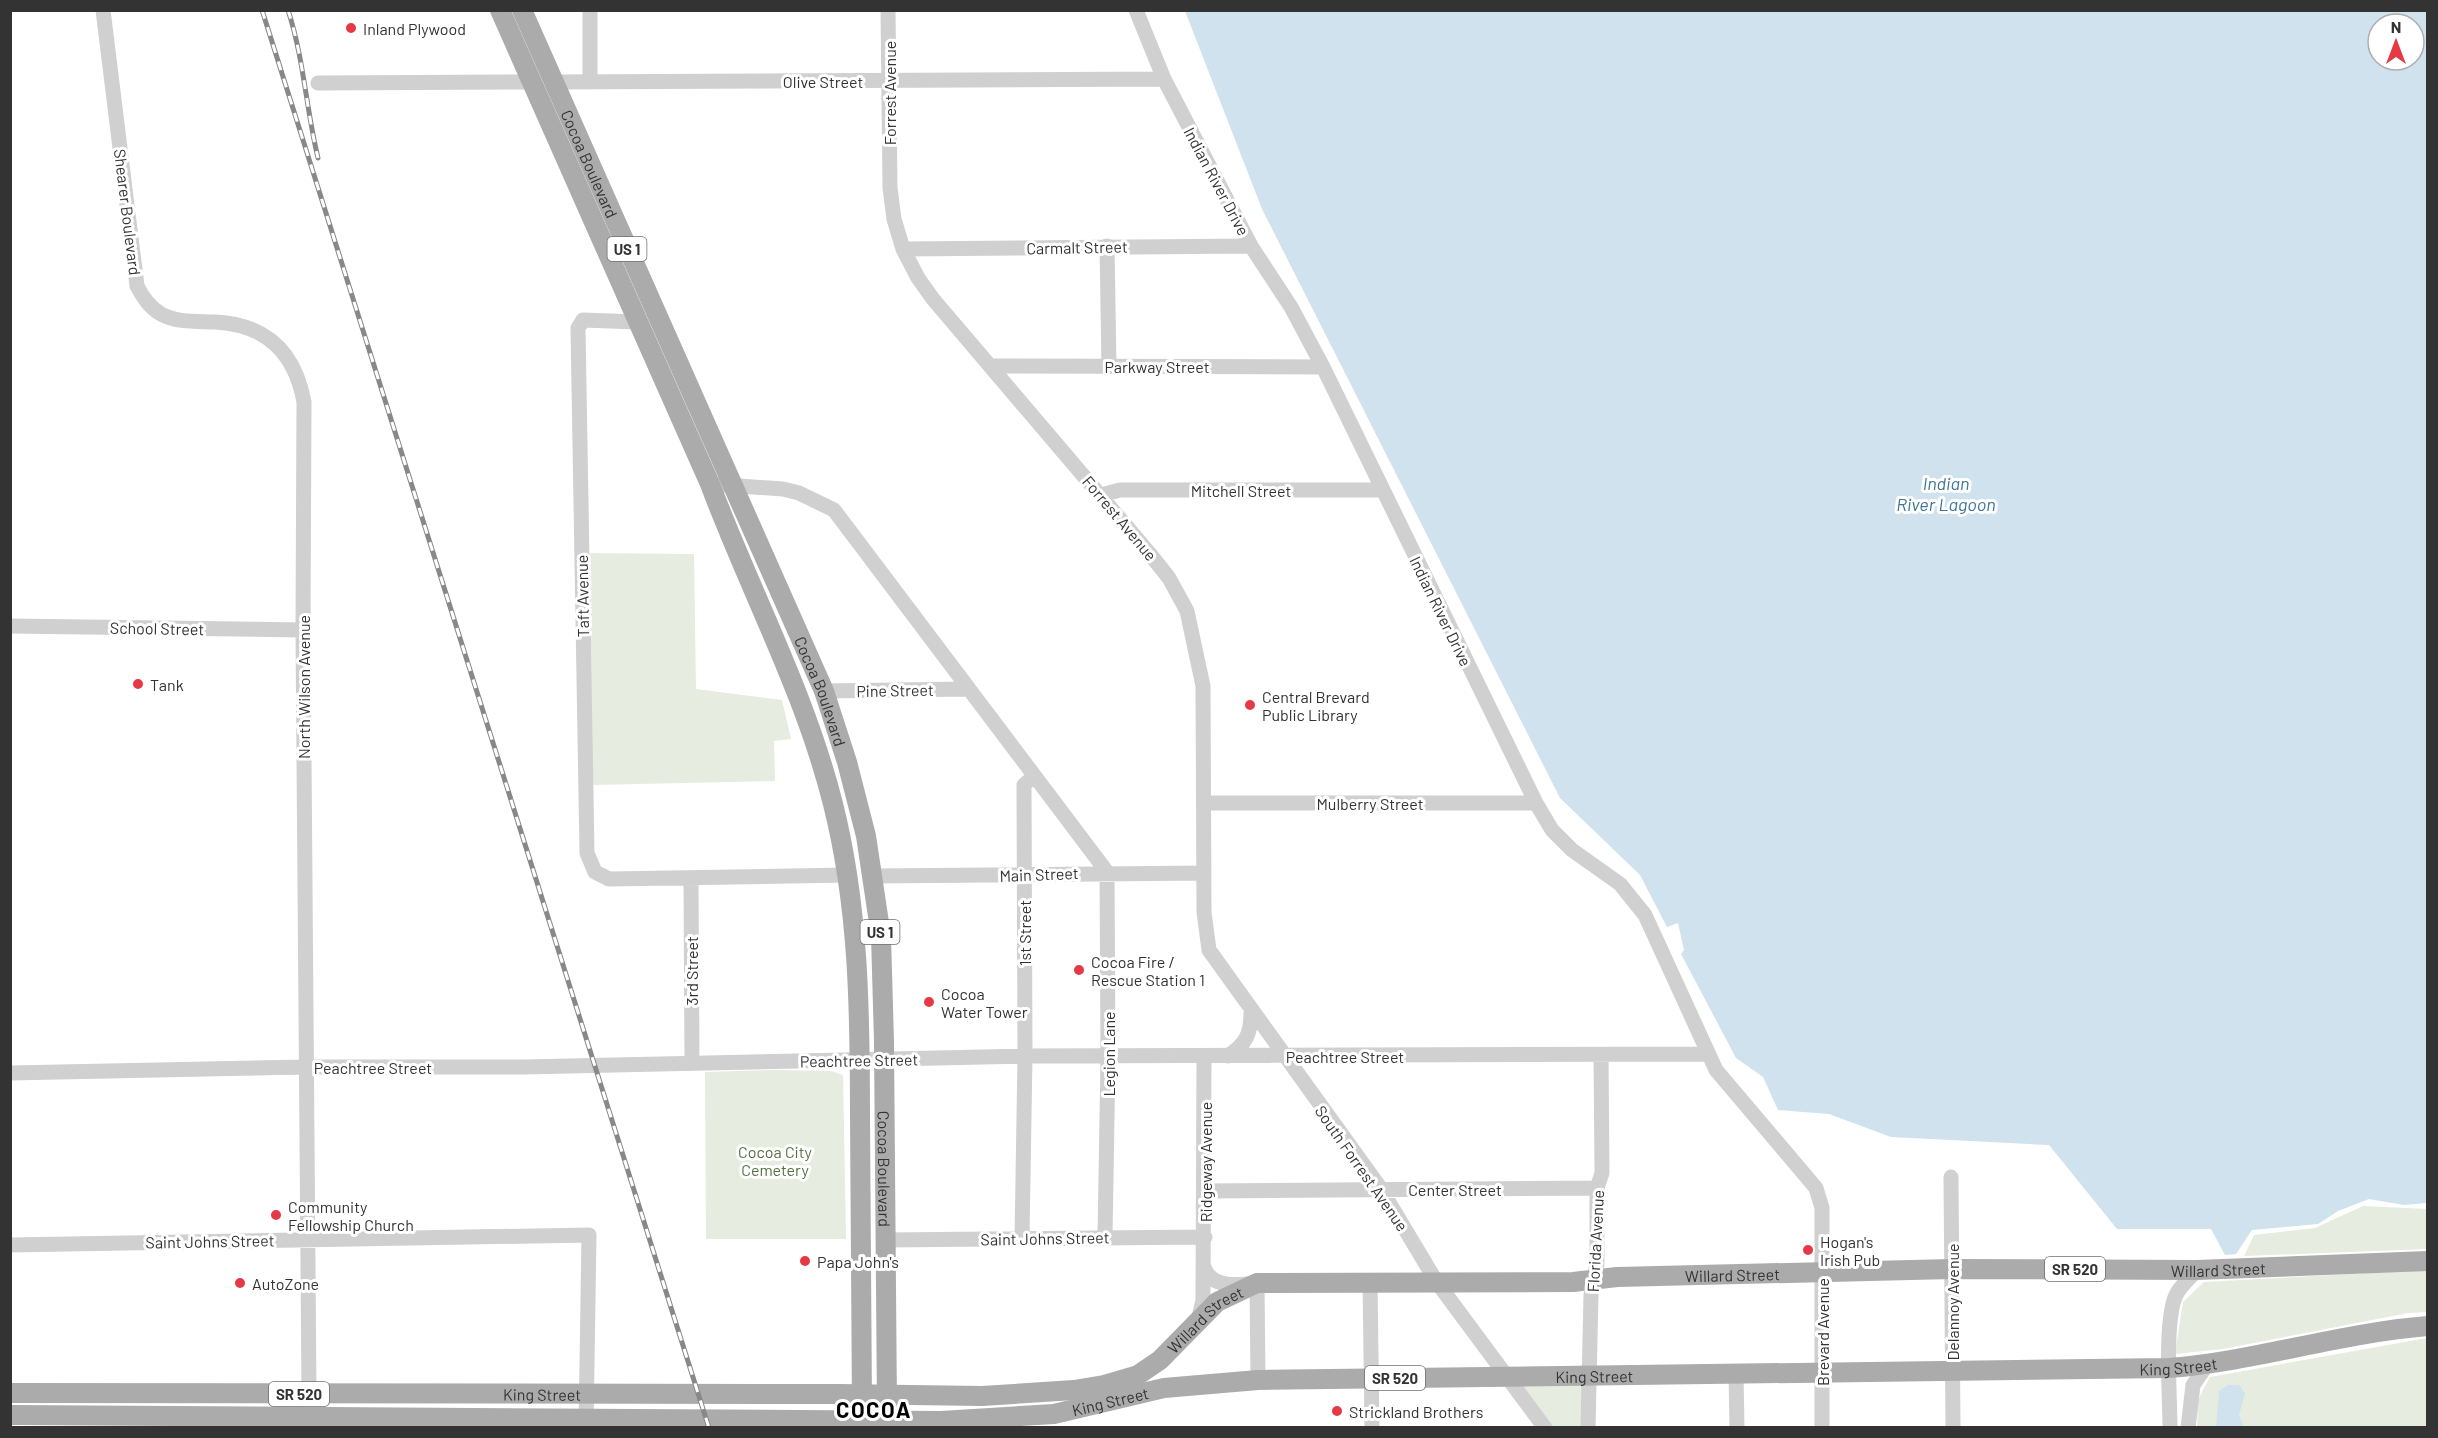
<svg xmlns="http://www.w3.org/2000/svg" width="2438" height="1438" viewBox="0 0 2438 1438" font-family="Barlow,sans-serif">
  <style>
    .green { fill: #e6ecdf }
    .water { fill: #cfe2ee; fill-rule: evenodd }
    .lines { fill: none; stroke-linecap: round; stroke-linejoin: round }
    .minor { stroke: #d0d0d0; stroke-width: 15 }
    .major { stroke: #ababab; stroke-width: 20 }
    .rail-casing { stroke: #888; stroke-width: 5 }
    .rail { stroke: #fff; stroke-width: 3; stroke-dasharray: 9; stroke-linecap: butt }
    .poi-dot { fill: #e63946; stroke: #fff; stroke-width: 2 }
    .labels { text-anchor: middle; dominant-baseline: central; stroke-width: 6; stroke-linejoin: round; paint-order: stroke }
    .shield { fill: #fff; stroke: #707070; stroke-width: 1.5 }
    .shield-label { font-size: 15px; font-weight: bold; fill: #333 }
    .poi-label { font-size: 16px; fill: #333; stroke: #fff; text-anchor: start }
    .street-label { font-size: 16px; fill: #333; stroke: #fff }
    .park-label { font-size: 16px; fill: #56703f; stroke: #fff }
    .water-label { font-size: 18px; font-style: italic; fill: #3f7597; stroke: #fff }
    .district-label { font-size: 22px; font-weight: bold; letter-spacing: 1.5px; fill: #000; stroke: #fff }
  </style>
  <rect width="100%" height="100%" fill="#fff"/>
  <path class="green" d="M587,553l107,1 2,135 86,11 9,39 -17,2 1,40 -184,4z
    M775,1070l56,1 12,4 3,164h-140l-1,-167z
    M2363,1206l64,3v40l-183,7 10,-21 61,-7z
    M2427,1270v42l-19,1 -185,36 -48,5 8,-52 21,-20z
    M2427,1338v89l-230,1 1,-28 12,-23z
    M1519,1382h65l-2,45h-30z"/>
  <path class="water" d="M1185,11h1242v1192l-23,2 -35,-6 -31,12 -20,13 -66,6 -16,24 -11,1 -14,-26h-94l-68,-84 -158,-8 -62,-23 -51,-4 -15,-33 -27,-19 -55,-104 3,-4 -6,-27 -11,4 -27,-52 -80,-77 -298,-589zM2378,24h36v36h-36z
    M2228,1385h11l6,8 -6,22 5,12h-28l3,-36z"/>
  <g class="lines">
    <path class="minor" d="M103,10l34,276c6,11 12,21 24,28 16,9 37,7 55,8 51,3 79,31 88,80l-1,228 6,764
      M590,10v72
      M888,10l2,178 4,31 9,30 15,29 15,21 217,255 19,24 18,33 16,75 1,226 5,38 172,239 55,92 109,147
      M1136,10l28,69 87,167 40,61 32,60 213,436 16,27 20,20 48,34 25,31 71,155 100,118 6,20v220
      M553,82l611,-3
      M318,83l213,-1
      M1107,246l2,120
      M903,249l348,-3
      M637,322l-54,-2 -5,8 9,525 8,19 14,7 239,-4
      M991,366l332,1
      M710,484l73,5 16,4 35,17 273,362 1,185 -3,180
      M1101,495l19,-5h261
      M10,626l293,4
      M824,691l143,-2
      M1204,803h332
      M873,876l331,-3
      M691,879l1,184
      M1228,1056c18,-12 23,-22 23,-44
      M10,1073l295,-6h218l502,-11 683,-2
      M1951,1177l2,251
      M1206,1191l391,-3
      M1022,1238l3,-182 -1,-271 10,-9
      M885,1240l320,-3
      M10,1245l579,-10 -3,193
      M1204,1267c7,22 35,18 53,16l1,97
      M1370,1281l2,147
      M1199,1317l4,-17 1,-244
      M1736,1374l1,54
      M1588,1428l3,-133 6,-32v-75l5,-15 -1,-118
      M2170,1428c0,-30 -6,-108 6,-133 4,-9 14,-17 21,-25
      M2188,1428l5,-43 14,-20"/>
    <g class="major">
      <path d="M500,10l210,474c40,107 95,208 123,320 26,103 27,207 27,313 1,97 1,194 2,291"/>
      <path id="s1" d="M522,10l302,681 23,71 19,74 15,100 3,106 3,368"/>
      <path id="s2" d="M10,1393l829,1 143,2 92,-6 30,-5 34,-10 22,-15 57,-58 40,-19 316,-1 44,-5 335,-8 245,1 231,-9"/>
      <path id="s3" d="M10,1415l931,6 113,-7 110,-26 94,-8 911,-12c87,-7 171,-35 259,-42"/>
    </g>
    <defs>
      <path id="rail" d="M262,10l447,1418
        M288,10c16,49 18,99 30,148"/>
    </defs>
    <use href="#rail" class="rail-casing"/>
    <use href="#rail" class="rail"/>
  </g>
  <g class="poi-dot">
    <circle cx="351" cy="28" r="6"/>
    <circle cx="138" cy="684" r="6"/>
    <circle cx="1250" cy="705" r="6"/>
    <circle cx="1079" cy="970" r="6"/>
    <circle cx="929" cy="1002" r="6"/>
    <circle cx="276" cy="1215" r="6"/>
    <circle cx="1808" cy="1250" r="6"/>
    <circle cx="805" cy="1261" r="6"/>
    <circle cx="240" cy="1283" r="6"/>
    <circle cx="1337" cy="1411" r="6"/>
  </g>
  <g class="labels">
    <g class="shield">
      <rect x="607.5" y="237" width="39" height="24" rx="4.5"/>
      <rect x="860.5" y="920" width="39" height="24" rx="4.5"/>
      <rect x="2045" y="1257" width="60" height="24" rx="4.5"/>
      <rect x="1365" y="1366" width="60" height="24" rx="4.5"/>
      <rect x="269" y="1382" width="60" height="24" rx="4.5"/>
    </g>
    <g class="shield-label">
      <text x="627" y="249">US 1</text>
      <text x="880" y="932">US 1</text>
      <text x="2075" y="1269">SR 520</text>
      <text x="1395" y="1378">SR 520</text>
      <text x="299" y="1394">SR 520</text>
    </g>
    <g class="poi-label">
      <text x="363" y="28">Inland Plywood</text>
      <text x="150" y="684">Tank</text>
      <text x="1262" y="696">Central Brevard<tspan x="1262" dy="18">Public Library</tspan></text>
      <text x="1091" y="961">Cocoa Fire /<tspan x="1091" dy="18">Rescue Station 1</tspan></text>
      <text x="941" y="993">Cocoa<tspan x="941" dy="18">Water Tower</tspan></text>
      <text x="288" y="1206">Community<tspan x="288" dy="18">Fellowship Church</tspan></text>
      <text x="1820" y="1241">Hogan's<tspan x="1820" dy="18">Irish Pub</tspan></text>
      <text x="817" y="1261">Papa John's</text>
      <text x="252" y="1283">AutoZone</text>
      <text x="1349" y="1411">Strickland Brothers</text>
    </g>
    <g class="street-label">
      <text x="823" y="81">Olive Street</text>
      <text transform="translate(889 93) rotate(-90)">Forrest Avenue</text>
      <text stroke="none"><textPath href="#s1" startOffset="168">Cocoa Boulevard</textPath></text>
      <text transform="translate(1217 181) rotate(62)">Indian River Drive</text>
      <text transform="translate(128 212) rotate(83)">Shearer Boulevard</text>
      <text transform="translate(1077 247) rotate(-1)">Carmalt Street</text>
      <text x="1157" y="366">Parkway Street</text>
      <text x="1241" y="490">Mitchell Street</text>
      <text transform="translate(1120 518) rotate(50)">Forrest Avenue</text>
      <text transform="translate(582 596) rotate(-91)">Taft Avenue</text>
      <text transform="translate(1441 611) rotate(64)">Indian River Drive</text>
      <text transform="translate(157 628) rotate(1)">School Street</text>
      <text transform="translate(303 687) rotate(-90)">North Wilson Avenue</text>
      <text transform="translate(895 690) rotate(-1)">Pine Street</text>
      <text stroke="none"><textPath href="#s1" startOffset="744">Cocoa Boulevard</textPath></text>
      <text x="1370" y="803">Mulberry Street</text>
      <text transform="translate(1039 874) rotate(-2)">Main Street</text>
      <text transform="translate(1024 933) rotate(-90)">1st Street</text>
      <text transform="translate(691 971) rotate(-90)">3rd Street</text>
      <text transform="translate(1108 1054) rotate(-90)">Legion Lane</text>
      <text x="1345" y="1056">Peachtree Street</text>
      <text transform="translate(859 1060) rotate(-1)">Peachtree Street</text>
      <text x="373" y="1067">Peachtree Street</text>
      <text transform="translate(1205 1162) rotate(-90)">Ridgeway Avenue</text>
      <text transform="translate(1362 1168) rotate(55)">South Forrest Avenue</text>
      <text stroke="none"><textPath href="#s1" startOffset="1230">Cocoa Boulevard</textPath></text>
      <text x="1455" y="1189">Center Street</text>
      <text transform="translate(1045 1238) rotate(-1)">Saint Johns Street</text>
      <text transform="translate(210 1241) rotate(-1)">Saint Johns Street</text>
      <text transform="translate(1595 1241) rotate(-87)">Florida Avenue</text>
      <text stroke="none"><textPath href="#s2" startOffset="2244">Willard Street</textPath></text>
      <text stroke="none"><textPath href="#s2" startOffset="1758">Willard Street</textPath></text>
      <text transform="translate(1952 1302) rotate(-90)">Delannoy Avenue</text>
      <text stroke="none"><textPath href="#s2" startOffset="1218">Willard Street</textPath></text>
      <text transform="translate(1822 1332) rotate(-90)">Brevard Avenue</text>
      <text stroke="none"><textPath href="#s3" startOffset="2172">King Street</textPath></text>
      <text stroke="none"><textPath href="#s3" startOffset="1588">King Street</textPath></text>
      <text stroke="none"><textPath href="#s2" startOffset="532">King Street</textPath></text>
      <text stroke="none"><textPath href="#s3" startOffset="1102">King Street</textPath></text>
    </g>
    <g class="park-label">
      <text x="775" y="1151">Cocoa City<tspan x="775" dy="18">Cemetery</tspan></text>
    </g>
    <g class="water-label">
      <text x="1946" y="483">Indian<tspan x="1946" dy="21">River Lagoon</tspan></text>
    </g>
    <g class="district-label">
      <text x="874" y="1409">COCOA</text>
    </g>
  </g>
  <rect width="2438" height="1438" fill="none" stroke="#333333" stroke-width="24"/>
  <g transform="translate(2396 42)"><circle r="28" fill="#ffffff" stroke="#adadad" stroke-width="1.5"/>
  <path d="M0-4.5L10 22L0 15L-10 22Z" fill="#e63946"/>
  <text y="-9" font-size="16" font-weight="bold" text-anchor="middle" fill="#333333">N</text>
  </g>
</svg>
